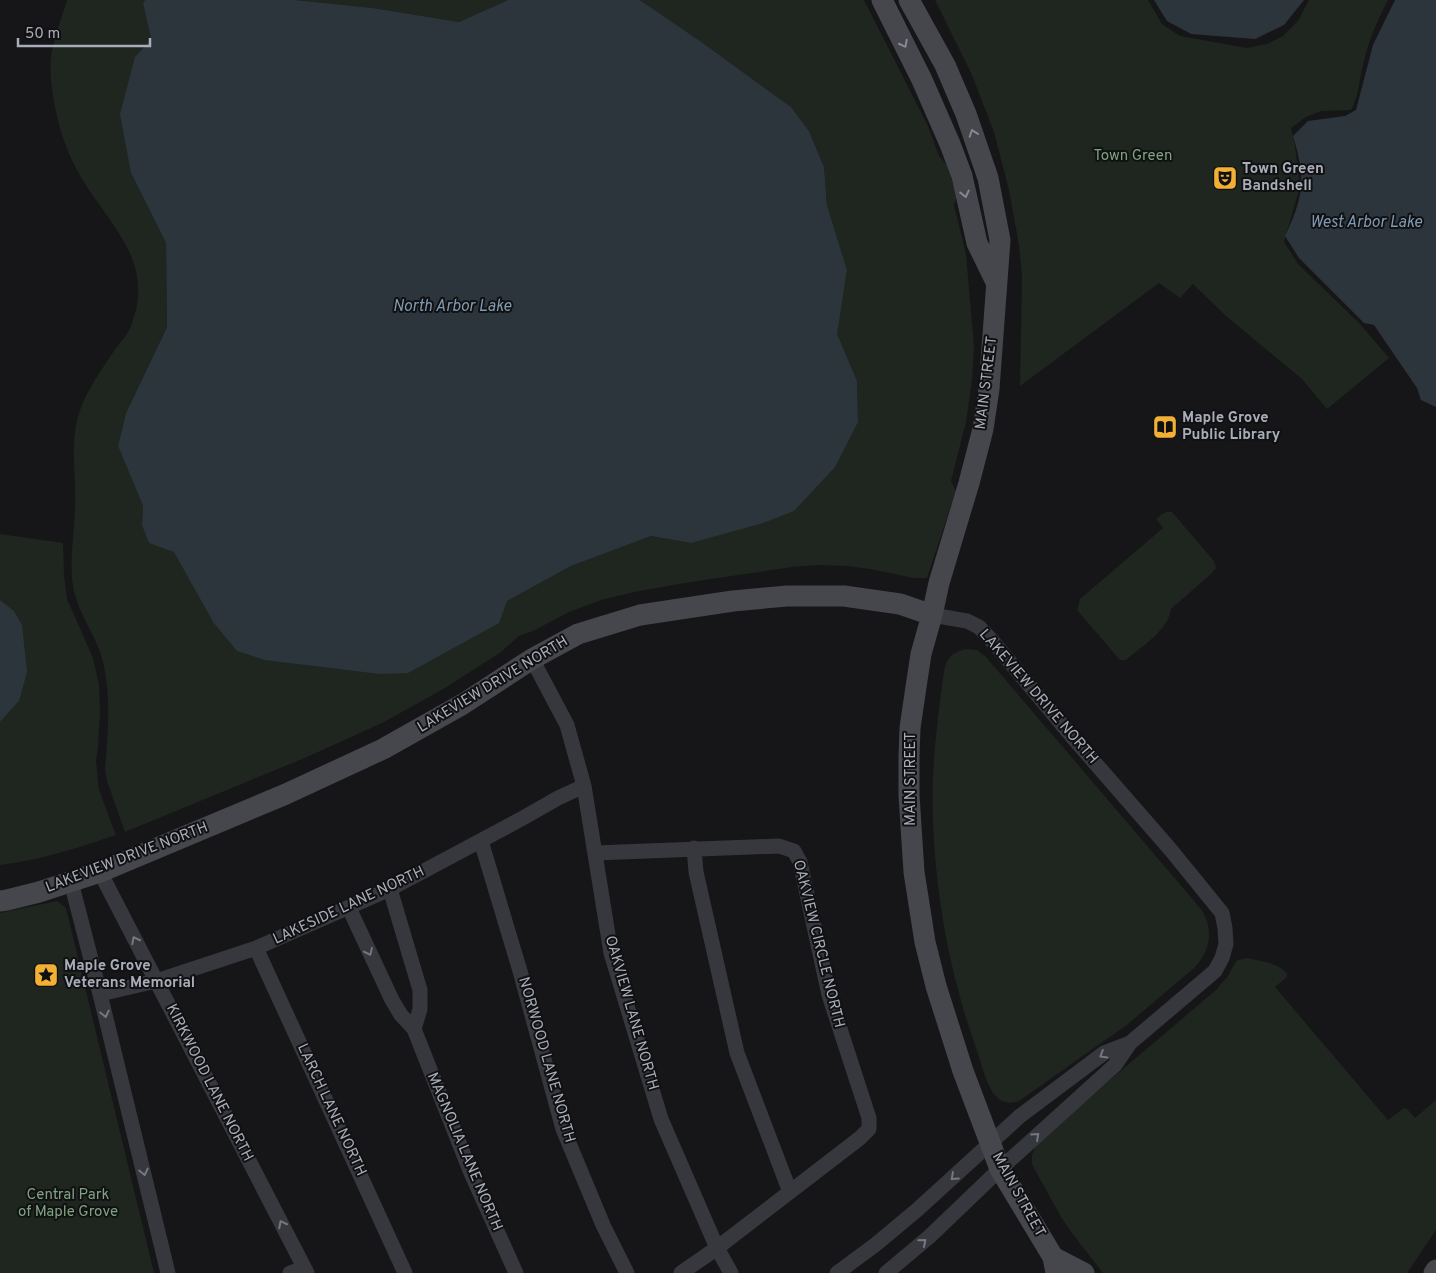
<svg xmlns="http://www.w3.org/2000/svg" width="1436" height="1273" viewBox="0 0 1436 1273" font-family="Overpass,sans-serif">
  <style>
    .green { fill: #1e261f }
    .water { fill: #2c353c }
    .lines { fill: none; stroke-linecap: round; stroke-linejoin: round }
    .street { stroke: #37383d; stroke-width: 15 }
    .secondary { stroke: #45474d; stroke-width: 21 }
    .oneway { stroke: #858993 }
    .oneway2 { stroke: #757881 }
    .labels { text-anchor: middle; dominant-baseline: central; stroke-width: 4; stroke-linejoin: round; paint-order: stroke }
    .park-label { font-size: 15px; fill: #7fa381; stroke: #111113 }
    .poi-label { font-size: 15px; font-weight: bold; fill: #a8adb8; stroke: #111113; text-anchor: start }
    .street-label { font-size: 15px; fill: #a8adb8; stroke: #111113 }
    .water-label { font-size: 16px; font-style: italic; fill: #7f9bb3; stroke: #111113 }
  </style>
  <rect width="100%" height="100%" fill="#161618"/>
  <path class="green" d="M67,0h78l-2,3 8,36 -16,18 -4,116 35,70 1,84 -41,86 -8,33 25,60 -1,19 32,26 39,71 294,-21 64,-35 80,-30 40,7 167,-121 -1,-41 -21,-47 11,-64 -20,-65 -3,-38 -15,-36 -18,-24 -91,-66 -60,-41h224l64,126 11,30 8,9 10,31 -3,9 12,49 8,92 -2,34 -6,42 -15,59 5,10 -29,87h-13l-44,-9 -23,-3 -28,-1 -27,2 -101,15 -52,9 -38,9 -32,12 -34,18 -16,6 -18,16 -56,36 -61,34 -77,35 -182,75 -18,-51 -2,-12c3,-38 7,-77 -4,-114 -7,-22 -22,-41 -27,-64 -6,-26 1,-59 1,-86 1,-24 -3,-49 0,-73 4,-33 24,-58 41,-84 5,-6 11,-13 14,-20 5,-12 9,-27 8,-40 0,-32 -22,-59 -39,-84 -26,-35 -39,-65 -46,-108 -2,-14 -4,-31 -1,-45 3,-17 10,-34 15,-51z
    M295,0h213l-49,22 -86,-14z
    M935,0h213l14,24 18,12 67,12 20,-4 16,-8 15,-15 11,-21h79c-11,20 -20,43 -25,65 -4,16 -4,31 -12,45l-30,1 -15,6 -15,11 4,18 5,41 -16,55 14,22 62,60 29,34 -62,51 -25,-30 -76,-63 -33,-32 -13,14 -21,-15 -139,103 2,-110 -3,-31 -10,-55 -15,-58 -22,-57z
    M1167,512h5l42,49 2,7 -5,6 -40,35c-3,22 -29,37 -45,51h-6l-43,-50 3,-11 83,-71 -7,-9 6,-5z
    M0,534l63,9 1,32 3,24 26,59 6,27 1,27 -2,35 -2,14 3,29 17,45c-38,13 -76,25 -116,30v-143l19,-21 -5,-90 -14,-11z
    M965,649l12,1 9,7 215,252c13,21 10,41 -7,59l-66,56 -109,77c-28,10 -34,-27 -41,-47 -32,-90 -48,-185 -45,-280 2,-34 6,-69 11,-102 3,-15 7,-18 21,-23z
    M57,901l9,7 88,365h-154v-360z
    M1247,958c14,3 32,5 40,16v3l-12,10 113,133 16,-12 3,1 8,9 21,-18v130l-29,43h-304l-31,-40 -11,-16 -27,-49 -2,-4v-9l3,-8 35,-33 146,-124 12,-14 7,-13 3,-3z"/>
  <path class="water" d="M145,0h150l78,8 86,14 49,-22h132l60,41 91,66 18,24 15,36 3,38 20,65 -10,64 20,47 1,41 -23,45 -41,44 -31,12 -72,20 -40,-7 -80,30 -64,35 -8,22 -91,50 -28,1 -115,-14 -28,-9 -24,-29 -39,-70 -25,-9 -7,-18 1,-19 -25,-60 8,-33 41,-86 -1,-84 -35,-70 -11,-59 15,-57 16,-18 -8,-36z
    M1154,0h150l-20,25 -29,14 -64,-5 -24,-13z
    M1395,0h41v407l-15,-7 -4,-12 -43,-63 -10,-2 -65,-65 -14,-22c19,-40 21,-57 8,-100l15,-15 37,-5 11,-6 17,-65z
    M0,600l14,11 8,14 5,47 -8,29 -19,21z"/>
  <g class="lines">
    <path class="street" d="M932,615l35,6 12,6 15,16 81,97 95,109 52,64 3,15 1,16 -4,14 -7,13 -85,72
      M532,659l35,66 17,61 27,167 50,166 56,129 14,25
      M481,841l39,130 43,158 40,96 24,48
      M694,848l2,24 41,181 53,139
      M595,853l184,-7 15,5 6,11 29,133 40,123v11l-9,9 -143,110 -36,25
      M100,872l207,401
      M71,882l29,112 68,279
      M349,908l43,92 9,15 13,14 6,-20v-19l-30,-101
      M256,948l149,325
      M100,994l56,-13 100,-33 134,-59 133,-71 35,-20 26,-12
      M414,1029l57,144 45,100
      M290,1273l14,-5
      M837,1273l38,-28 42,-35 103,-94 84,-63 26,-10 -15,22 -115,104 -71,68 -43,36"/>
    <path class="secondary" d="M882,0l40,80 28,64 12,32 15,67 19,39
      M909,0l36,65 21,49 22,64 12,62 -11,149 -6,40 -14,54 -30,100 -7,32 -11,39 -5,33 -6,41 -1,28v39l5,77 11,70 11,44 27,85 37,98 53,88 3,16
      M0,901l7,-1 32,-8 61,-20 186,-78 97,-45 80,-45 69,-45 46,-25 62,-19 93,-14 54,-5h57l56,8 32,11
      M1053,1257l31,16
      M1434,1273l2,-3"/>
  </g>
  <defs><path id="oneway-chevron" d="M-2-3.5L2.5 0L-2 3.5" fill="none" stroke-width="1.6" stroke-linecap="round" stroke-linejoin="round" transform="scale(1.25)"/></defs>
  <g class="oneway">
    <use href="#oneway-chevron" transform="translate(904 44) rotate(63)"/>
    <use href="#oneway-chevron" transform="translate(973 133) rotate(-109)"/>
    <use href="#oneway-chevron" transform="translate(965 194) rotate(77)"/>
  </g>
  <g class="oneway2">
    <use href="#oneway-chevron" transform="translate(135 940) rotate(-117)"/>
    <use href="#oneway-chevron" transform="translate(369 952) rotate(65)"/>
    <use href="#oneway-chevron" transform="translate(105 1014) rotate(77)"/>
    <use href="#oneway-chevron" transform="translate(1103 1055) rotate(149)"/>
    <use href="#oneway-chevron" transform="translate(1036 1136) rotate(-42)"/>
    <use href="#oneway-chevron" transform="translate(144 1172) rotate(77)"/>
    <use href="#oneway-chevron" transform="translate(954 1177) rotate(138)"/>
    <use href="#oneway-chevron" transform="translate(282 1224) rotate(-117)"/>
    <use href="#oneway-chevron" transform="translate(923 1242) rotate(-40)"/>
  </g>
  <defs>
    <symbol id="theatre-square" viewBox="-11 -11 22 22"><rect x="-9" y="-9" width="18" height="18" rx="4" fill="#f2b134" stroke="#111113"/><path d="M-5-5.5Q0-4 5-5.5V0Q5 5 0 6Q-5 5-5 0ZM-3.3-2.5H-1v1.5H-3.3ZM1-2.5H3.3v1.5H1ZM-2.8 1Q0 5.5 2.8 1Z" fill="#111"/></symbol>
    <symbol id="library-square" viewBox="-11 -11 22 22"><rect x="-9" y="-9" width="18" height="18" rx="4" fill="#f2b134" stroke="#111113"/><path d="M-6-4Q-3-5.5-.7-3.5V5Q-3 3-6 4ZM6-4Q3-5.5 .7-3.5V5Q3 3 6 4Z" fill="#111"/></symbol>
    <symbol id="sight-square" viewBox="-11 -11 22 22"><rect x="-9" y="-9" width="18" height="18" rx="4" fill="#f2b134" stroke="#111113"/><path d="M0-6L1.8-2.2L6-1.7L2.9 1.2L3.7 5.4L0 3.3L-3.7 5.4L-2.9 1.2L-6-1.7L-1.8-2.2Z" fill="#111"/></symbol>
  </defs>
  <g fill-rule="evenodd">
    <use href="#theatre-square" x="1211" y="164" width="28" height="28"/>
    <use href="#library-square" x="1151" y="413" width="28" height="28"/>
    <use href="#sight-square" x="32" y="961" width="28" height="28"/>
  </g>
  <g class="labels">
    <g class="park-label">
      <text x="1133" y="156">Town Green</text>
      <text x="68" y="1195">Central Park<tspan x="68" dy="17">of Maple Grove</tspan></text>
    </g>
    <g class="poi-label">
      <text x="1242" y="169">Town Green<tspan x="1242" dy="17">Bandshell</tspan></text>
      <text x="1182" y="418">Maple Grove<tspan x="1182" dy="17">Public Library</tspan></text>
      <text x="64" y="966">Maple Grove<tspan x="64" dy="17">Veterans Memorial</tspan></text>
    </g>
    <g class="street-label">
      <text transform="translate(987 383) rotate(-83)">MAIN STREET</text>
      <text transform="translate(493 685) rotate(-31)">LAKEVIEW DRIVE NORTH</text>
      <text transform="translate(1038 697) rotate(49)">LAKEVIEW DRIVE NORTH</text>
      <text transform="translate(911 779) rotate(-90)">MAIN STREET</text>
      <text transform="translate(127 858) rotate(-21)">LAKEVIEW DRIVE NORTH</text>
      <text transform="translate(349 906) rotate(-25)">LAKESIDE LANE NORTH</text>
      <text transform="translate(818 944) rotate(76)">OAKVIEW CIRCLE NORTH</text>
      <text transform="translate(631 1013) rotate(74)">OAKVIEW LANE NORTH</text>
      <text transform="translate(546 1060) rotate(74)">NORWOOD LANE NORTH</text>
      <text transform="translate(209 1083) rotate(63)">KIRKWOOD LANE NORTH</text>
      <text transform="translate(331 1110) rotate(65)">LARCH LANE NORTH</text>
      <text transform="translate(464 1152) rotate(67)">MAGNOLIA LANE NORTH</text>
      <text transform="translate(1018 1195) rotate(61)">MAIN STREET</text>
    </g>
    <g class="water-label">
      <text x="1366" y="223">West Arbor Lake</text>
      <text x="452" y="307">North Arbor Lake</text>
    </g>
  </g>
  <path d="M18 38v8h132v-8" fill="none" stroke="#a8adb8" stroke-width="2.5"/>
  <text x="25" y="38" font-size="15" fill="#a8adb8" stroke="#111113" stroke-width="4" paint-order="stroke">50 m</text>
</svg>
